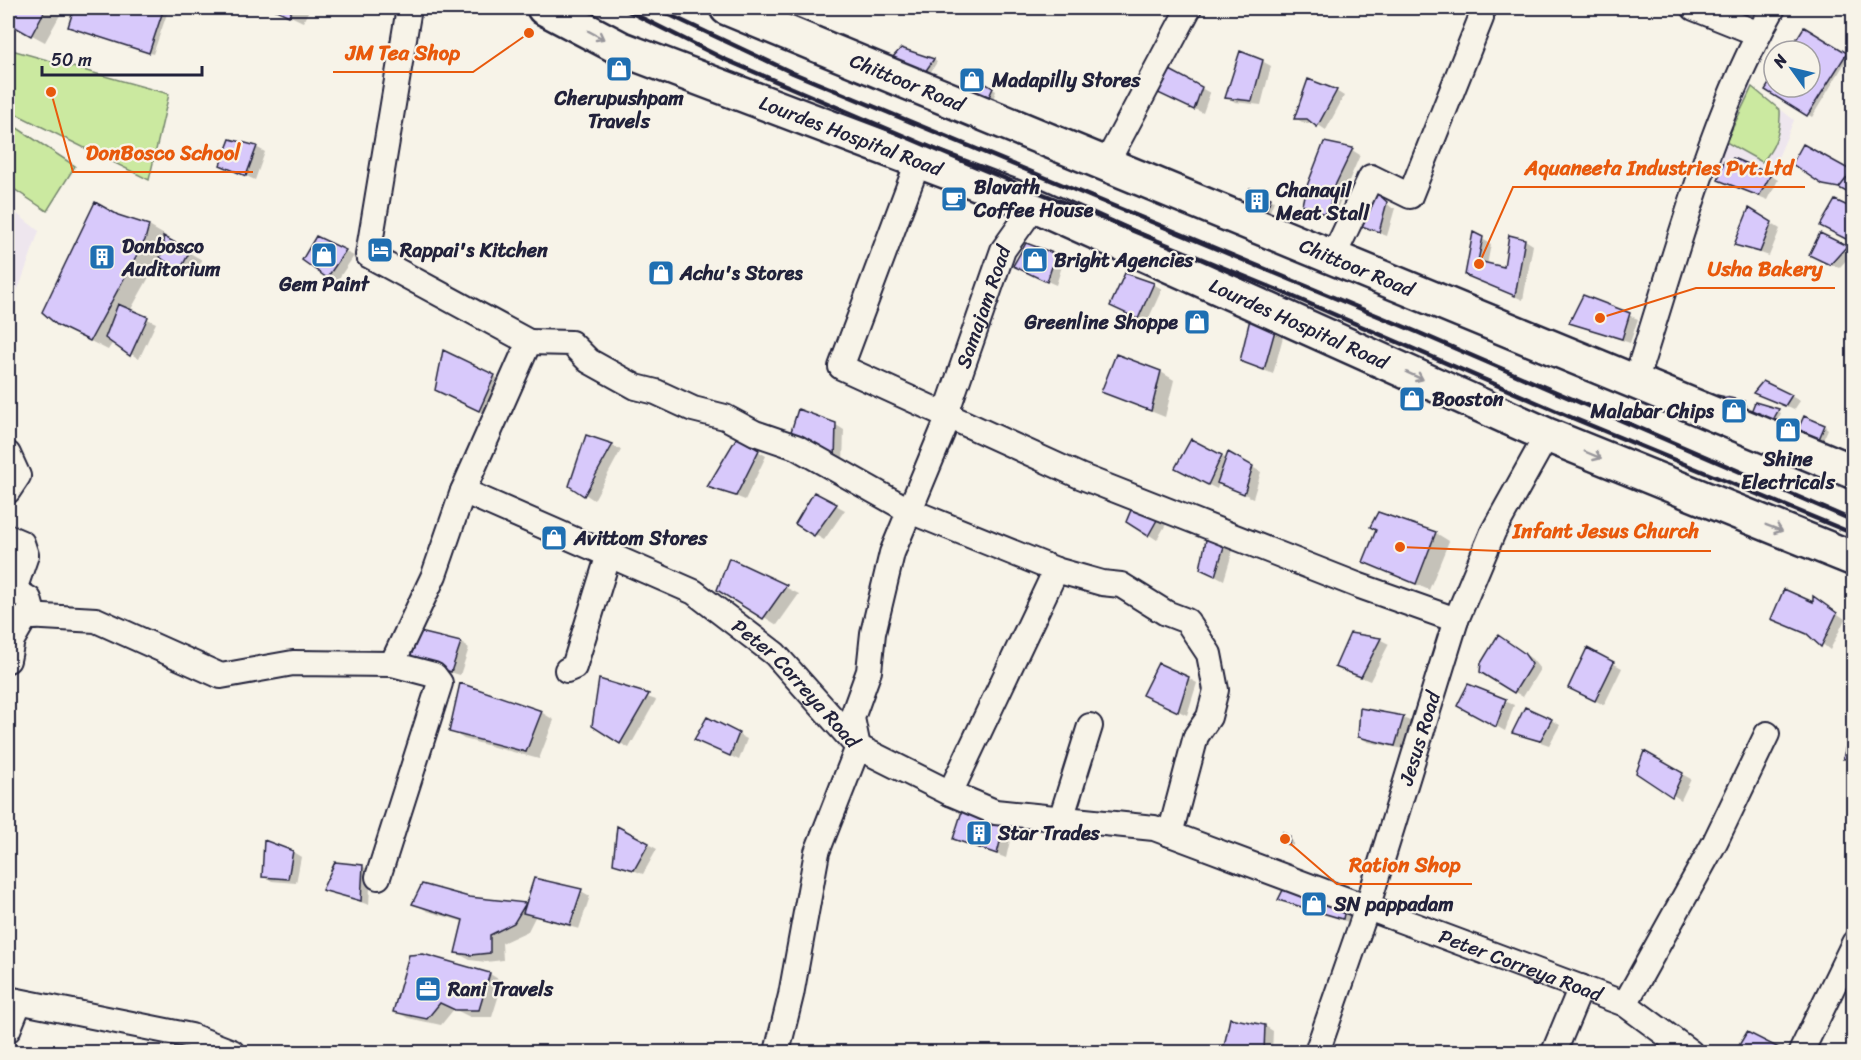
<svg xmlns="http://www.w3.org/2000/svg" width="1861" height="1060" viewBox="0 0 1861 1060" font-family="Sriracha,sans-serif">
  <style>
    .built { fill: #eee6ee }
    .green { fill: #cbe9a0; stroke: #76866e; stroke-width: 1.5 }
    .shadow { fill: #0003 }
    .building { fill: #d8c9fb; stroke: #22223b; stroke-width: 1.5 }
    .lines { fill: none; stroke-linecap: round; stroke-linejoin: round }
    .street-casing { stroke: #22223b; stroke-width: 28 }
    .secondary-casing { stroke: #22223b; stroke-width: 38 }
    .street { stroke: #f7f3e8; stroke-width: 24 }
    .secondary { stroke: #f7f3e8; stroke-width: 33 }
    .rail { stroke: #22223b; stroke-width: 4.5 }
    .oneway { stroke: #97959a }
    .labels { text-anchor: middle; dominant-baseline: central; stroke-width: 4.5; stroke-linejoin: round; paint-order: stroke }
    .poi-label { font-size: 20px; font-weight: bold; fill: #22223b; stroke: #f7f3e8; text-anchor: start }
    .street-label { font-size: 20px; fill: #22223b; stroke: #f7f3e8 }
    .leader { fill: none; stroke: #e8590c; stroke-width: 2 }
    .callout-dot { fill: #e8590c; stroke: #f7f3e8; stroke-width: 2 }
    .callout-label { font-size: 21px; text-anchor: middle; font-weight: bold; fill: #e8590c; stroke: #f7f3e8; stroke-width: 4.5; stroke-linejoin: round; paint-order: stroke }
  </style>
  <rect width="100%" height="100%" fill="#f7f3e8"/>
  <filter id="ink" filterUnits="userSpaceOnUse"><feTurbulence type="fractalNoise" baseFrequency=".0167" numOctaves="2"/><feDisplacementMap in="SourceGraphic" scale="12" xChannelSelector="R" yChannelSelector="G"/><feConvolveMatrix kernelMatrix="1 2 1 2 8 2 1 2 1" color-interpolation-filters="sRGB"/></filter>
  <g filter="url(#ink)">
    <path class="built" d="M1746,82l48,38 -31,73 -60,-21z
      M8,207l31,24 -18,51 -13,29z"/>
    <path class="green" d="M8,49l161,45 -20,86 -141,-70z
      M1752,87l28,23c1,20 -4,37 -18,52l-36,-20z
      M8,122l67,44 -28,45 -39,-26z"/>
    <path class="shadow" d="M8,8h39l13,7 -15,27 -37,-20z
      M76,8h93l-16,46 -83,-28z
      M274,8h36l-7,14z
      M1244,8h11l-3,4z
      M1805,29l44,27 -37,61 -45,-27 7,-11v8h36v-36h-19z
      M901,50l33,10 3,2 -7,11 -32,-14z
      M1262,61l9,5 -10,39 -26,-3 -8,-5z
      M968,75l28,16 -4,11z
      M1201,88l9,5 -7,20 -36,-17z
      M1336,91l8,5 -18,34 -11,-7h-11l-9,-5z
      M1325,144l27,6 8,5 -27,63 -20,-9z
      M256,147l9,5 -10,28 -33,-15z
      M1770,175l8,5 -10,20 -49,-20z
      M1364,182l28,26h3l-8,28 -38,-14z
      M1270,199l4,2 -5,13 -21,-8z
      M1750,210l30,19 -11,27 -33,-12z
      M119,217l30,9 17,10v3l36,21 -9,18 -13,-7 -15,-31 -4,16 -31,55 26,12 -17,36 -26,-17 -5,8 -51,-26z
      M1475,235l16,9 -4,21 18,4 20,-29 8,5 -10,55 -56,-25z
      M317,238l37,18 -17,25 -33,-21z
      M1132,246l33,12 -3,23 -36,-15z
      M1846,247l8,5 -15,16 -20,-9z
      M1055,255l9,5 -8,25 -32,-14z
      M1153,284l9,5 -15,33 -27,-12z
      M1584,297l54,22 -8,24 -59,-20z
      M1275,328l9,5 -11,41 -31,-13z
      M1161,372l13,8 -9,37 -62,-25z
      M494,376l13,8 -15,33 -42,-20z
      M1756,393l35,3 9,5 -6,9z
      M1716,403h27l4,2 -4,13z
      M1778,411l3,2 -5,10 23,7 25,-4 4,3 -8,18 -66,-28z
      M836,425l8,5 -1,34 -51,-30z
      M738,439l28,17 -21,44 -36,-14z
      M1191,441l36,18 2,-5 32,18 -8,26 -34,-15 -2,6 -32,-16z
      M612,445l9,5 -27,50 -23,-15z
      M815,494l30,16 -21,30 -27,-16z
      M1174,510l-17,30 -29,-19z
      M1378,514l58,19 13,8 -20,49 -64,-28 12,-32z
      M1229,528l9,5 -14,47 -13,-7z
      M730,560l69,34 -22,31 -58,-36z
      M1822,603l23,16 -15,31 -19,-15 -38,-17z
      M421,634l40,9 8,5 -9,27 -40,-12z
      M1351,635l30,5 8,4 -19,37 -24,-10z
      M1507,642l25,17 8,10 -17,28 -42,-26z
      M1588,650l34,18 -18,37 -26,-13z
      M1188,678l9,5 -10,32 -35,-16z
      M600,681l56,19 -27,48 -9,-5z
      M1469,686l45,19 -9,26 -46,-26z
      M541,712l13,8 -15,39 -75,-20 -13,-8z
      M1403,718l9,4 -8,27 -36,-7 -9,-5z
      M707,719l40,20 -8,21 -35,-16z
      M1854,719v45l-9,-5z
      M1551,720l9,5 -11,20 -35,-12z
      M1645,754l46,25 -10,21 -43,-27z
      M964,810l48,22 -6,26 -51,-20z
      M618,828l39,21 -14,25 -28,-11z
      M1283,834l10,7v5l-8,-4z
      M293,852l8,5 -5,26 -24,-2 -8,-5z
      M362,866l9,5 -2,34 -45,-16z
      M1286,886l67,29 -1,8 -64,-19 -8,-5z
      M581,891l9,5 -11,33 -44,-12 -7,14 -26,12 1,17 -17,2 -16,-2 -13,-7 7,-31 -37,-11 -13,-8 55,-5 57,7z
      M423,956l67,18 13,8 -11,35h-22l-16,-8 -13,16 -33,-7 -13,-7z
      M1265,1026l8,5 -1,21h-43l-4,-2z
      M1748,1034l31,16 5,2h-47z"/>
    <path class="building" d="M8,8h38l-15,28 -23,-13z
      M74,8h90l-15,45 -81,-26z
      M272,8h21l-4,8z
      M1804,27l43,26 -40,63 -42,-26 9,-14v11h36v-36h-21z
      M901,48l33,11 -9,13 -33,-14z
      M1240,51l23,9 -11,41 -27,-3z
      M1168,69l34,18 -8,23 -38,-18z
      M967,73l26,15 -6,13 -26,-12z
      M1308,79l29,11 -20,37 -10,-8h-13z
      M230,139l27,7 -11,30 -26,-11z
      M1324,142l29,6 -21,44 -2,15 -6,7 -22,-9 3,-14z
      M1803,144l49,27 -13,17 -16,-3 -31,-21z
      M1733,158l38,16 -12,22 -41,-16 6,-19 5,3z
      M1852,171l2,1v24l-15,-8z
      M1357,174l30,28 -8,30 -41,-14z
      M1250,188l21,10 -6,15 -23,-8z
      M1835,200l19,9v34l-34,-17z
      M95,202l23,13 31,10 -4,15 -55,101 -33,-16 -15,-13z
      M1749,208l23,14 -12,30 -26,-7z
      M1473,232l10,5 -5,24 26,6 5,-32 16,4 -10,57 -50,-21z
      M1820,233l27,13 -17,19 -21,-10z
      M163,236l27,15 -11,21 -19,-15 5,-9z
      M316,236l30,14 -19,28 -25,-18z
      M1026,243l30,11 -9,28 -34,-16z
      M1125,273l29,10 -16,36 -28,-13z
      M1583,295l47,18 -8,26 -53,-16z
      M118,304l30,13 -18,39 -25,-18z
      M1250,319l26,8 -12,43 -24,-9z
      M443,350l52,25 -16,36 -44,-21z
      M1116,354l45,17 -10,40 -50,-19z
      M1763,381l29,14 -7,11 -32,-13z
      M1717,395l27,6 -5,16 -25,-13z
      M1755,402l24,7 -6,11 25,9 6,-13 21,9 -9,21 -67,-29z
      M798,409l38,14 -1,37 -45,-25z
      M586,435l27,9 -29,52 -15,-10z
      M737,437l22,13 -23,46 -29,-9z
      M1191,439l31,16 -14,30 -33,-17z
      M1228,452l25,14 -9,28 -27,-11z
      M814,492l23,12 -23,32 -19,-12z
      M1138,493l28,11 -18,32 -22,-14z
      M1378,512l58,20 -20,52 -53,-22 13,-32 -6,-3z
      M1210,520l20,7 -15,49 -15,-7z
      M729,558l58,27 -24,34 -46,-29z
      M1784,589l29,13v-6l24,17 -16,34 -14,-13 -36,-15z
      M420,632l41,10 -10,30 -41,-14z
      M1350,633l31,5 -20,39 -26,-10z
      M1498,635l26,18 8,11 -18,29 -34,-21 1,-9z
      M1587,648l27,14 -19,39 -27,-13z
      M1158,663l31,14 -11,35 -36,-17z
      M599,679l50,15 -29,50 -28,-18z
      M460,683l82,28 -16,41 -77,-20z
      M1468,684l38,15 -10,28 -39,-21z
      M1525,707l27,12 -12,22 -28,-8z
      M1360,708l44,8 -9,30 -37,-9z
      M1854,711v47l-11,1z
      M707,717l32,16 -9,23 -36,-16z
      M1644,751l39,22 -11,24 -36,-24z
      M963,808l41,18 -7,28 -44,-15z
      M617,826l32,17 -15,27 -21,-6z
      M1283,832l7,5 -1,8 -10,-4z
      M264,840l29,11 -5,28 -26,-2z
      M335,862l28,3 -2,36 -39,-11z
      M534,878l48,11 -12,36 -47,-12z
      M422,884l47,13 57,6 -12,20 -24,12v18l-19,2 -16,-2 8,-33 -51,-16z
      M1286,884l59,25 -2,10 -65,-19z
      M423,954l67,19 -11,37h-24l-15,-7 -13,16 -34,-7 16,-57z
      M1230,1018l35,7 -1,27 -41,-1z
      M1747,1032l32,16 -2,4h-42z"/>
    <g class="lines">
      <defs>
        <g id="street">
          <path id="s1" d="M409,8l-41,247 161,87 -66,149 231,101 81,62 83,93 92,46 45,19 159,16 471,176 65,48"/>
          <path d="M1694,8l65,26"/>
          <path d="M918,162l-77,205 239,109 277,109 99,35"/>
          <path d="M1106,164l83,-156"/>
          <path d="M1333,257l38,-80 39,19 71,-178"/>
          <path d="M529,342l42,1 18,18 47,26 20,5 37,17 32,8 30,16 41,14 114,64 146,59 46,13 19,2 45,28 21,8 22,33 7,36 -7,27 -13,19 -26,98"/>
          <path d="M1635,382c41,-125 73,-259 138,-374"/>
          <path d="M8,454l10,22 -10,15"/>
          <path d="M8,537l14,6 4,12 -12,35 15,9 5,18"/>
          <path d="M8,660l4,-20 14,-24 70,4 125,56 72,-13 99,1 42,-89 29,-84"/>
          <path d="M567,670l7,-3 35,-113"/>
          <path d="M950,793l106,-223"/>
          <path d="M1061,819l29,-93"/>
          <path d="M378,877l62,-194 -6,-8 -42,-11"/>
          <path d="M8,999l183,37 41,16"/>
          <path d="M1625,1004l90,-162 52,-108"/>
          <path d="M8,1030l11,-27"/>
          <path id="s2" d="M777,1052l14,-57 26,-143 41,-105 -6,-29 17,-47 4,-38 19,-80 57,-137v-11l54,-155 32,-45"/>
          <path id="s3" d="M1317,1052l50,-144 89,-288 37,-88 54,-97"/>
          <path d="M1554,1052l27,-65"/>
          <path d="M1801,1052l53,-109"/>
        </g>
        <g id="secondary">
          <path id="s4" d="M544,8l78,41 413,156 512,230 307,124"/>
          <path id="s5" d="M727,8l1127,464"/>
        </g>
      </defs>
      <use href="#street" class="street-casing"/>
      <use href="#secondary" class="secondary-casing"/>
      <use href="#street" class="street"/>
      <use href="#secondary" class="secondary"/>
      <path class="rail" d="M622,8l102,51 248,106 301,123 302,131 279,115
        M655,8l138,65 624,259 437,189"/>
    </g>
    <defs><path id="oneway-shaft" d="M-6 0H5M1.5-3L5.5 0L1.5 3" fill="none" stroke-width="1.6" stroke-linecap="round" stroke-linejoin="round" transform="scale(1.5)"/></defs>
    <g class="oneway">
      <use href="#oneway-shaft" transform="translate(596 35) rotate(28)"/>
      <use href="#oneway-shaft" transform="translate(1415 376) rotate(24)"/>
      <use href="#oneway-shaft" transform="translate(1593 455) rotate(23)"/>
      <use href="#oneway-shaft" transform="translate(1774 528) rotate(21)"/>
    </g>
  </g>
  <defs>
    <symbol id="shop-square" viewBox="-11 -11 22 22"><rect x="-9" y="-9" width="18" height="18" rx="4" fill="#1f6fb2" stroke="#f7f3e8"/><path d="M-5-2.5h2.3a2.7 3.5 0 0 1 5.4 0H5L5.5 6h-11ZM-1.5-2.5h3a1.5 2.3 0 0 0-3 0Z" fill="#fff"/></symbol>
    <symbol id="cafe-square" viewBox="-11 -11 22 22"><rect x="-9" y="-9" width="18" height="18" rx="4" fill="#1f6fb2" stroke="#f7f3e8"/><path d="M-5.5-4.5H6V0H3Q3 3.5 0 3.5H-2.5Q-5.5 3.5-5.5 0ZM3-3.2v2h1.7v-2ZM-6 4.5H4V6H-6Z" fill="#fff"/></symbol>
    <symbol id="building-square" viewBox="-11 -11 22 22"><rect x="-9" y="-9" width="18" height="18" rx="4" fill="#1f6fb2" stroke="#f7f3e8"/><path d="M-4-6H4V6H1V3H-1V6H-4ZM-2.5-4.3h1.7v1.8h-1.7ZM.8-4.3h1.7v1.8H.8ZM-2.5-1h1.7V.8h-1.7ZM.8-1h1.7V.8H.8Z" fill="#fff"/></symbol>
    <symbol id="hotel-square" viewBox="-11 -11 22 22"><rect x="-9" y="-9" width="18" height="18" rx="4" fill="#1f6fb2" stroke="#f7f3e8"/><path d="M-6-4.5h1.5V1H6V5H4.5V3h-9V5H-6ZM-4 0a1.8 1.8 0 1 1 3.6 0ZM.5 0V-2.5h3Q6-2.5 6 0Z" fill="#fff"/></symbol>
    <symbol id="office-square" viewBox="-11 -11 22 22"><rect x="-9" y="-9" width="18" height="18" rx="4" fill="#1f6fb2" stroke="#f7f3e8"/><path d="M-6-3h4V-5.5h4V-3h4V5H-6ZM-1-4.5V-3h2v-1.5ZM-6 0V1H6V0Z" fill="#fff"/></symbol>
  </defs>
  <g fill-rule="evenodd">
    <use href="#shop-square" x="604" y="54" width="30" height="30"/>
    <use href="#shop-square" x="957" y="65" width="30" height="30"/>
    <use href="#cafe-square" x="939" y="184" width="30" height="30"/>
    <use href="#building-square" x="1242" y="186" width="30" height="30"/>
    <use href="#hotel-square" x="365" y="235" width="30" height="30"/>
    <use href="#shop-square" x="309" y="240" width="30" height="30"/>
    <use href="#building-square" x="87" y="242" width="30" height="30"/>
    <use href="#shop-square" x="1020" y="245" width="30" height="30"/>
    <use href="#shop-square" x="646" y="258" width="30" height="30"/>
    <use href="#shop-square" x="1182" y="307" width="30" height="30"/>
    <use href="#shop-square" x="1397" y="384" width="30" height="30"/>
    <use href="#shop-square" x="1719" y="396" width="30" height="30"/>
    <use href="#shop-square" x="1773" y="415" width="30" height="30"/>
    <use href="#shop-square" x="539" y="523" width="30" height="30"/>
    <use href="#building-square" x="964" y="818" width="30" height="30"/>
    <use href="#shop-square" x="1299" y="889" width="30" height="30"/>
    <use href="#office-square" x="413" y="974" width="30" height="30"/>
  </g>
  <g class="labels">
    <g class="poi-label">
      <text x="992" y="80">Madapilly Stores</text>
      <text x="619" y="98" text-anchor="middle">Cherupushpam<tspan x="619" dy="23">Travels</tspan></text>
      <text x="974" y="187">Blavath<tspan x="974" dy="23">Coffee House</tspan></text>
      <text x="1276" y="190">Chanayil<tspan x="1276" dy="23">Meat Stall</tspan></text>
      <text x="122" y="246">Donbosco<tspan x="122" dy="23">Auditorium</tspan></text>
      <text x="400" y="250">Rappai's Kitchen</text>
      <text x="1054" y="260">Bright Agencies</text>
      <text x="680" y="273">Achu's Stores</text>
      <text x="324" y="284" text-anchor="middle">Gem Paint</text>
      <text x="1178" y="322" text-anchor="end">Greenline Shoppe</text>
      <text x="1432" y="399">Booston</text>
      <text x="1714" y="411" text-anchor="end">Malabar Chips</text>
      <text x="1788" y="459" text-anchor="middle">Shine<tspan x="1788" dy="23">Electricals</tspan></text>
      <text x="574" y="538">Avittom Stores</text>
      <text x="998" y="833">Star Trades</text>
      <text x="1334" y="904">SN pappadam</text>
      <text x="448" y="989">Rani Travels</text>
    </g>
    <g class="street-label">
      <text stroke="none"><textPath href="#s5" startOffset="195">Chittoor Road</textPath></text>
      <text stroke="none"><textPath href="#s4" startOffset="333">Lourdes Hospital Road</textPath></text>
      <text stroke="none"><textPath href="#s5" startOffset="681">Chittoor Road</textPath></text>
      <text stroke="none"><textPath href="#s2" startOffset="780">Samajam Road</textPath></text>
      <text stroke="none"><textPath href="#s4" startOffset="819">Lourdes Hospital Road</textPath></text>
      <text stroke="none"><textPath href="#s1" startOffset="986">Peter Correya Road</textPath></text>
      <text stroke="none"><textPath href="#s3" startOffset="330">Jesus Road</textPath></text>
      <text stroke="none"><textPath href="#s1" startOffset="1778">Peter Correya Road</textPath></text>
    </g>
  </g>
  <path class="leader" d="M529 33L473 72H333M51 92L73 172H253M1479 264L1513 187H1805M1600 318L1696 288H1835M1400 547L1500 551H1711M1285 839L1337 884H1472"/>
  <g class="callout-dot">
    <circle cx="529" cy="33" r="6"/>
    <circle cx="51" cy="92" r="6"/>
    <circle cx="1479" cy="264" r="6"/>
    <circle cx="1600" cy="318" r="6"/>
    <circle cx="1400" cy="547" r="6"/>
    <circle cx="1285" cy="839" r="6"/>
  </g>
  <g class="callout-label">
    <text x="403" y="60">JM Tea Shop</text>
    <text x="163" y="160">DonBosco School</text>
    <text x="1659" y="175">Aquaneeta Industries Pvt.Ltd</text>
    <text x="1765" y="276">Usha Bakery</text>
    <text x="1606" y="538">Infant Jesus Church</text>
    <text x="1405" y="872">Ration Shop</text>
  </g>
  <rect width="1861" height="1060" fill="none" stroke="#f7f3e8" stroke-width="30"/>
  <rect x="15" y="15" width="1831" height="1030" fill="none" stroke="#22223b" stroke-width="2" filter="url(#ink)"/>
  <g transform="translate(1792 69) rotate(304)"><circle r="28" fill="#f7f3e8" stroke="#a29fa3" stroke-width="1.5"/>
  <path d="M0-4.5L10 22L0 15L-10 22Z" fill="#1f6fb2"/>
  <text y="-9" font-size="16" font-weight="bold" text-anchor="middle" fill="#22223b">N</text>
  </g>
  <path d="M42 66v9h160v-9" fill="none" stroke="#22223b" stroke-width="3"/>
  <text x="51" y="66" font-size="18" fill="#22223b" stroke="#f7f3e8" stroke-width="4.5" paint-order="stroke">50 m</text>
</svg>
